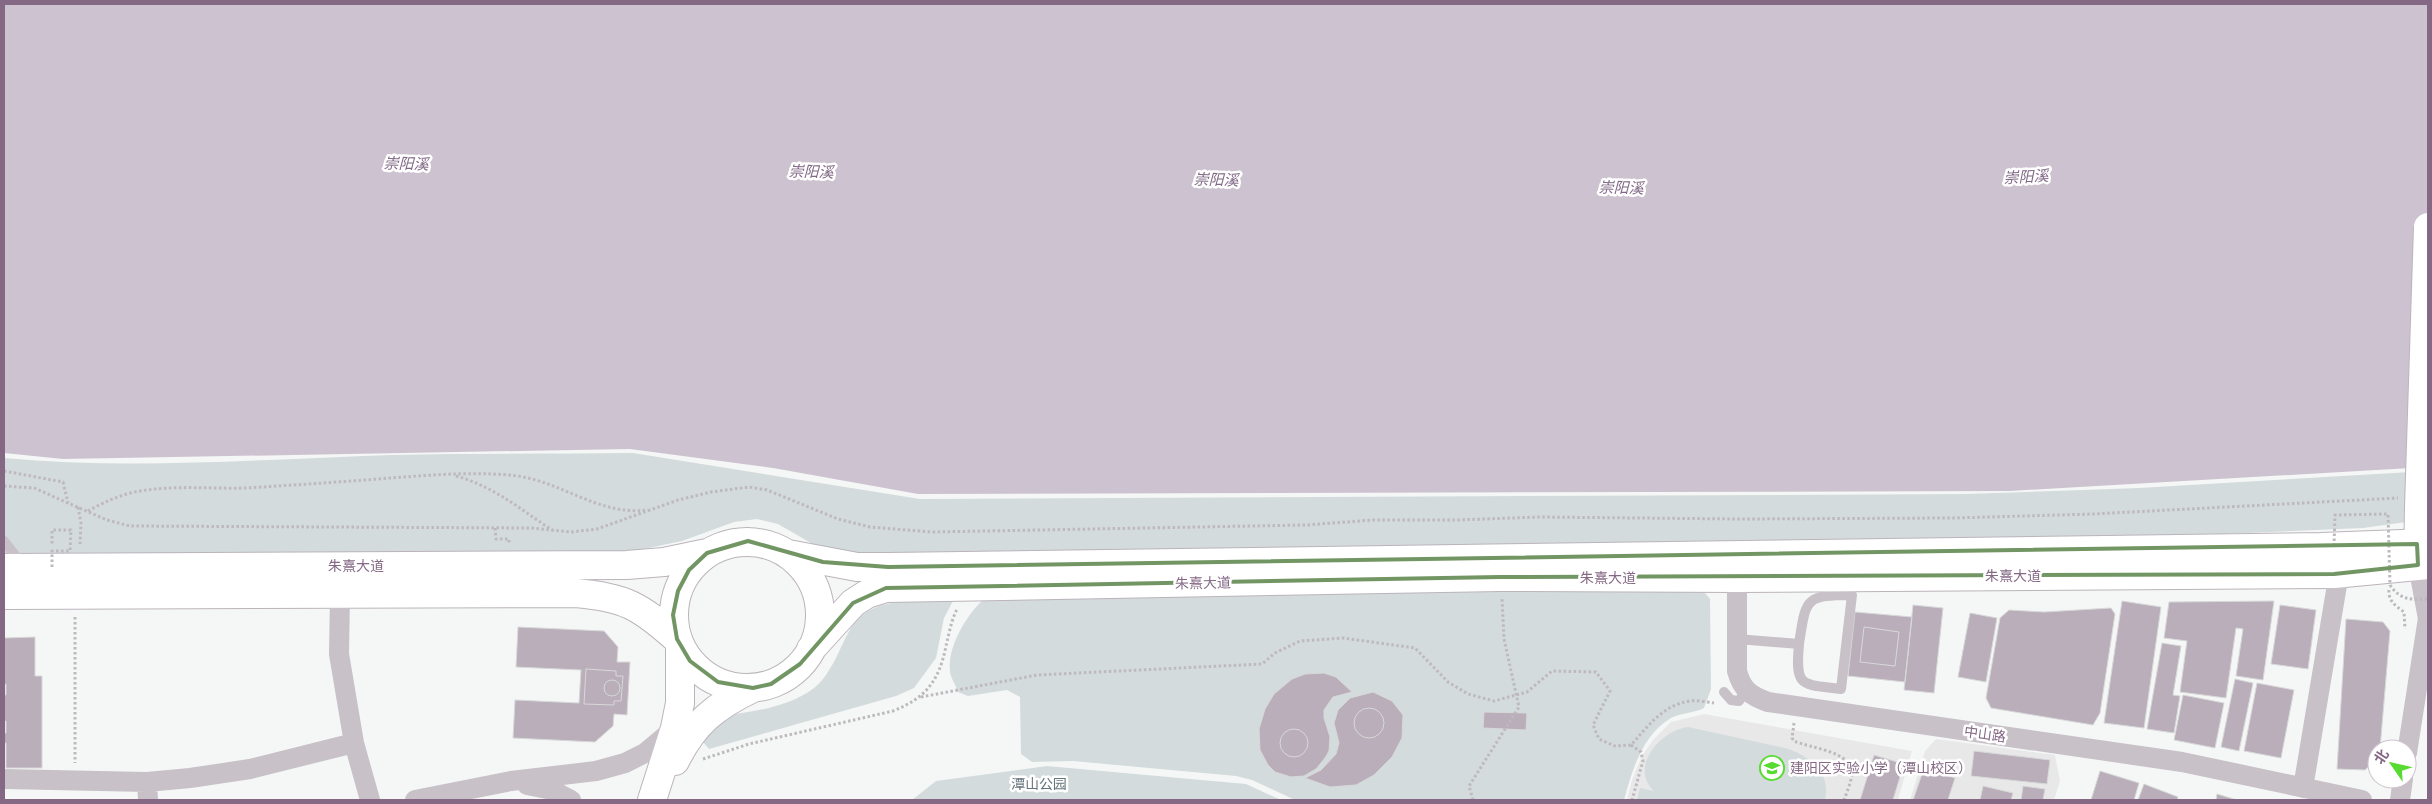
<svg xmlns="http://www.w3.org/2000/svg" width="2432" height="804" viewBox="0 0 2432 804" font-family="Raleway,'Noto Sans SC',sans-serif">
  <style>
    .built { fill: #e8e8e9 }
    .green { fill: #d4dbdc }
    .water { fill: #cdc3d0 }
    .building { fill: #baaebb; stroke: #d7d9d8 }
    .lines { fill: none; stroke-linecap: round; stroke-linejoin: round }
    .primary-casing { stroke: #bcb4bc; stroke-width: 30 }
    .highway-casing { stroke: #bbb4bb; stroke-width: 30 }
    .path { stroke: #beb9be; stroke-width: 3; stroke-dasharray: 2.5 2.5; stroke-linecap: butt }
    .lane { stroke: #c8c1c8; stroke-width: 10 }
    .street { stroke: #c8c1c8; stroke-width: 20 }
    .primary { stroke: #fff; stroke-width: 28 }
    .highway { stroke: #fff; stroke-width: 28 }
    .primary-bridge-casing { stroke: #bcb4bc; stroke-width: 30; stroke-linecap: butt }
    .path-bridge { stroke: #beb9be; stroke-width: 3; stroke-dasharray: 2.5 2.5; stroke-linecap: butt }
    .primary-bridge { stroke: #fff; stroke-width: 28 }
    .marked { fill: none; stroke: #729663; stroke-width: 4; stroke-linejoin: round }
    .labels { text-anchor: middle; dominant-baseline: central; stroke-width: 5; stroke-linejoin: round; paint-order: stroke }
    .street-label { font-size: 14px; fill: #846884; stroke: #fff }
    .poi-label { font-size: 14px; fill: #846884; stroke: #fff; text-anchor: start }
    .park-label { font-size: 14px; fill: #66757c; stroke: #fff }
    .water-label { font-size: 15px; font-style: italic; fill: #816987; stroke: #fff }
  </style>
  <rect width="100%" height="100%" fill="#f5f7f6"/>
  <path class="built" d="M1704,714l208,37 -14,49h-271l5,-20 10,-24 11,-16 18,-18z
    M1936,739l119,16 5,26 -6,19h-144l15,-49z"/>
  <path class="green" d="M633,453l287,46 1046,-5 173,-6 289,-17v48l-65,9 -432,18 -1054,11 -61,-11 -38,-22 -21,-5 -23,3 -52,19 -43,9 -127,7 -508,1v-100c127,12 260,1 388,-3 80,-2 161,-1 241,-2z
    M1557,590l138,1 10,2 5,6 1,90 -7,19c-10,5 -23,5 -33,10 -29,17 -39,53 -47,82h-329l-43,-20 -16,-4 -163,-15 -41,1 -11,-8 -1,-57 -13,-7 -39,6 -10,-4c-2,-7 -8,-15 -8,-21 -3,-24 17,-57 34,-72l242,-7z
    M928,600l25,1 -9,17 -8,40 -22,30 -18,8 -187,53 -6,-7 20,-26c31,-5 64,-8 91,-28 9,-6 17,-21 22,-30 6,-12 13,-31 23,-40 18,-17 45,-17 69,-18z
    M1688,727l101,22c23,9 42,25 36,51h-188l3,-12 14,3c-26,-25 8,-61 34,-64z
    M1047,766l199,18 35,16h-369l24,-19z"/>
  <path class="water" d="M4,4h2424v463l-418,24 -1092,3 -145,-26 -143,-19 -567,10 -59,-6z"/>
  <path class="building" d="M2122,601l39,6 -17,121 -40,-5z
    M2274,601l-11,79 -27,-4 7,-47 -7,-1 -10,70 -46,-6 7,-51 -23,-3 5,-36z
    M1913,605l30,3 -9,85 -30,-3z
    M2280,605l36,5 -8,59 -37,-5z
    M2111,608l4,6 -15,99 -7,12 -102,-17 -5,-10 14,-80 9,-8 35,2z
    M1855,612l57,5 -7,65 -57,-6z
    M1970,613l27,5 -11,64 -28,-5z
    M2346,619l37,3 7,9 -10,118h-3v10l-12,11 -28,-1z
    M518,627l86,4 14,16 -1,15h13l-3,53 -13,-1 -1,12 -18,16 -82,-4 2,-38 64,3 2,-33 -65,-3z
    M1864,627l35,5 -4,34 -35,-4z
    M35,637v39h7v92h-36v-25h-2v-10h2v-12h-2v-26h2v-11h-2v-46z
    M2162,643l19,3 -8,49 7,1 -6,37 -27,-4z
    M586,669l30,2v5h7l-2,25h-7v4l-30,-1z
    M1324,673l12,4 16,15 -19,5 -9,13v8l6,19 -1,14 -4,7 -9,11 -12,7 -13,1 -16,-5 -7,-7 -8,-15 -1,-21 6,-20 9,-15 18,-15 13,-5z
    M2235,679l18,4 -14,68 -18,-4z
    M604 688a8 8 0 1 1 16 0a8 8 0 1 1-16 0Z
    M2257,683l37,7 -13,68 -37,-7z
    M1373,692l19,9 11,14 -1,23 -10,19 -18,18 -18,10 -26,2 -25,-9 16,-8 15,-16 3,-11 -5,-20 4,-13 12,-12z
    M2183,695l41,8 -9,45 -41,-8z
    M1354 723a15 15 0 1 1 30 0a15 15 0 1 1-30 0Z
    M1484,712l43,1 -1,17 -43,-2z
    M1280 743a14 14 0 1 1 28 0a14 14 0 1 1-28 0Z
    M1974,751l76,9 -3,24 -76,-8z
    M1874,755l30,9 -11,36h-33z
    M1924,768l31,10 -7,22h-35z
    M2100,771l39,12 -5,17h-43z
    M2144,784l34,13 -1,3h-39z
    M1983,786l30,7 -2,7h-31z
    M2023,786l22,3 -2,11h-22z
    M2217,794l20,6h-21z"/>
  <g class="lines">
    <defs>
      <path id="primary" d="M2418,565l1,-58
        M675,761c19,-38 40,-55 78,-73
        M652,800l23,-72 5,-25v-57"/>
      <path id="highway" d="M674 615a73 73 0 1 1 146 0a73 73 0 1 1-146 0Z
        M788,554l69,13h31l1433,-20 107,-4
        M4,568l623,-3 37,-3 43,-9
        M4,595l571,-2c50,4 65,13 102,46
        M811,649l42,-46 14,-9 19,-6 614,-11 237,1 597,-4 94,-9"/>
    </defs>
    <use href="#primary" class="primary-casing"/>
    <use href="#highway" class="highway-casing"/>
    <path class="path" d="M4,471l59,11 5,21
      M456,476c37,10 64,33 96,54
      M4,486l30,2 73,32 23,6 401,2 40,4 26,-3 81,-29 33,-8 38,-5 18,3 71,29 32,8 62,5 374,-7 67,-5h84l82,-3 200,2 214,-1 140,-4 305,-16
      M78,507l3,16 -1,21
      M88,511c16,-9 34,-17 52,-20 35,-6 71,-2 106,-3 48,-3 96,-6 144,-10 42,-3 86,-7 128,-2 46,7 82,40 130,34
      M495,528l1,11h13v4
      M2389,590c-1,11 7,16 15,22l1,17
      M75,617v146
      M921,697l116,-22 225,-11 13,-11 25,-12 43,-3 72,10 33,34 20,12 26,7 33,-9 25,-21 44,1 14,19 -17,34 6,14 16,7 16,-1c17,-19 32,-40 59,-44 8,-1 17,1 24,2
      M1794,723l-2,15 2,3c15,7 59,10 58,33 -1,8 -5,18 -8,26
      M1631,745l10,7 2,9 -11,39
      M703,759l46,-15 144,-33c33,-13 46,-30 53,-65 3,-12 5,-25 11,-37
      M1473,800l-4,-14 50,-79 -15,-68 -2,-41"/>
    <path class="lane" d="M4,541l19,24
      M1737,639l62,5c-4,44 2,40 42,45l11,-94c-48,0 -46,4 -53,49
      M1724,692l7,8 8,1 4,-6 -1,-7"/>
    <path class="street" d="M1737,565v106c5,19 14,25 31,31l414,60 180,38
      M2418,565l10,54
      M340,594l-1,60 15,89
      M2407,753l21,-135
      M4,779l143,3 1,18
      M147,782l43,-4 60,-9 104,-26 16,57
      M527,785l25,5 19,10
      M2303,788l36,-215
      M415,800l96,-19 85,-10 29,-8 20,-10 30,-25
      M2400,800l3,-21"/>
    <use href="#primary" class="primary"/>
    <use href="#highway" class="highway"/>
    <defs>
      <path id="primary-bridge" d="M2419,507l9,-280"/>
    </defs>
    <use href="#primary-bridge" class="primary-bridge-casing"/>
    <path class="path-bridge" d="M2334,546l1,-31 53,-1 2,71c10,15 21,15 38,14
      M52,567v-16h18l1,-21h-19v14"/>
    <use href="#primary-bridge" class="primary-bridge"/>
  </g>
  <path class="marked" d="M748,541l75,21 65,5 1529,-23 1,21 -84,9 -834,3 -614,11 -33,15 -53,61 -29,20 -18,4 -35,-6 -28,-21 -13,-22 -4,-24 5,-24 11,-21 18,-17z"/>
  <defs>
    <symbol id="school-ring" viewBox="-11 -11 22 22"><circle r="9.5" fill="#fff" stroke="#58db31" stroke-width="1.5"/><path d="M0-5L7-2L0 1L-7-2ZM-4 1L0 2.5L4 1V4Q0 6-4 4Z" fill="#58db31"/></symbol>
  </defs>
  <g fill-rule="evenodd">
    <use href="#school-ring" x="1758" y="754" width="28" height="28"/>
  </g>
  <g class="labels">
    <g class="street-label">
      <text x="356" y="566">朱熹大道</text>
      <text x="2013" y="576">朱熹大道</text>
      <text x="1608" y="578">朱熹大道</text>
      <text transform="translate(1203 583) rotate(-1)">朱熹大道</text>
      <text transform="translate(1985 734) rotate(8)">中山路</text>
    </g>
    <g class="poi-label">
      <text x="1790" y="768">建阳区实验小学（潭山校区）</text>
    </g>
    <g class="park-label">
      <text x="1039" y="784">潭山公园</text>
    </g>
    <g class="water-label">
      <text transform="translate(406 164) rotate(1)">崇阳溪</text>
      <text transform="translate(811 172) rotate(1)">崇阳溪</text>
      <text transform="translate(2026 177) rotate(-3)">崇阳溪</text>
      <text transform="translate(1216 180) rotate(1)">崇阳溪</text>
      <text transform="translate(1621 188) rotate(1)">崇阳溪</text>
    </g>
  </g>
  <rect width="2432" height="804" fill="none" stroke="#846884" stroke-width="10"/>
  <g transform="translate(2392 764) rotate(304)"><circle r="24" fill="#ffffff" stroke="#cec3ce"/>
  <path d="M0-4L9 19L0 12L-9 19Z" fill="#58db31"/>
  <text y="-8" font-size="14" font-weight="bold" text-anchor="middle" fill="#846884">北</text>
  </g>
</svg>
